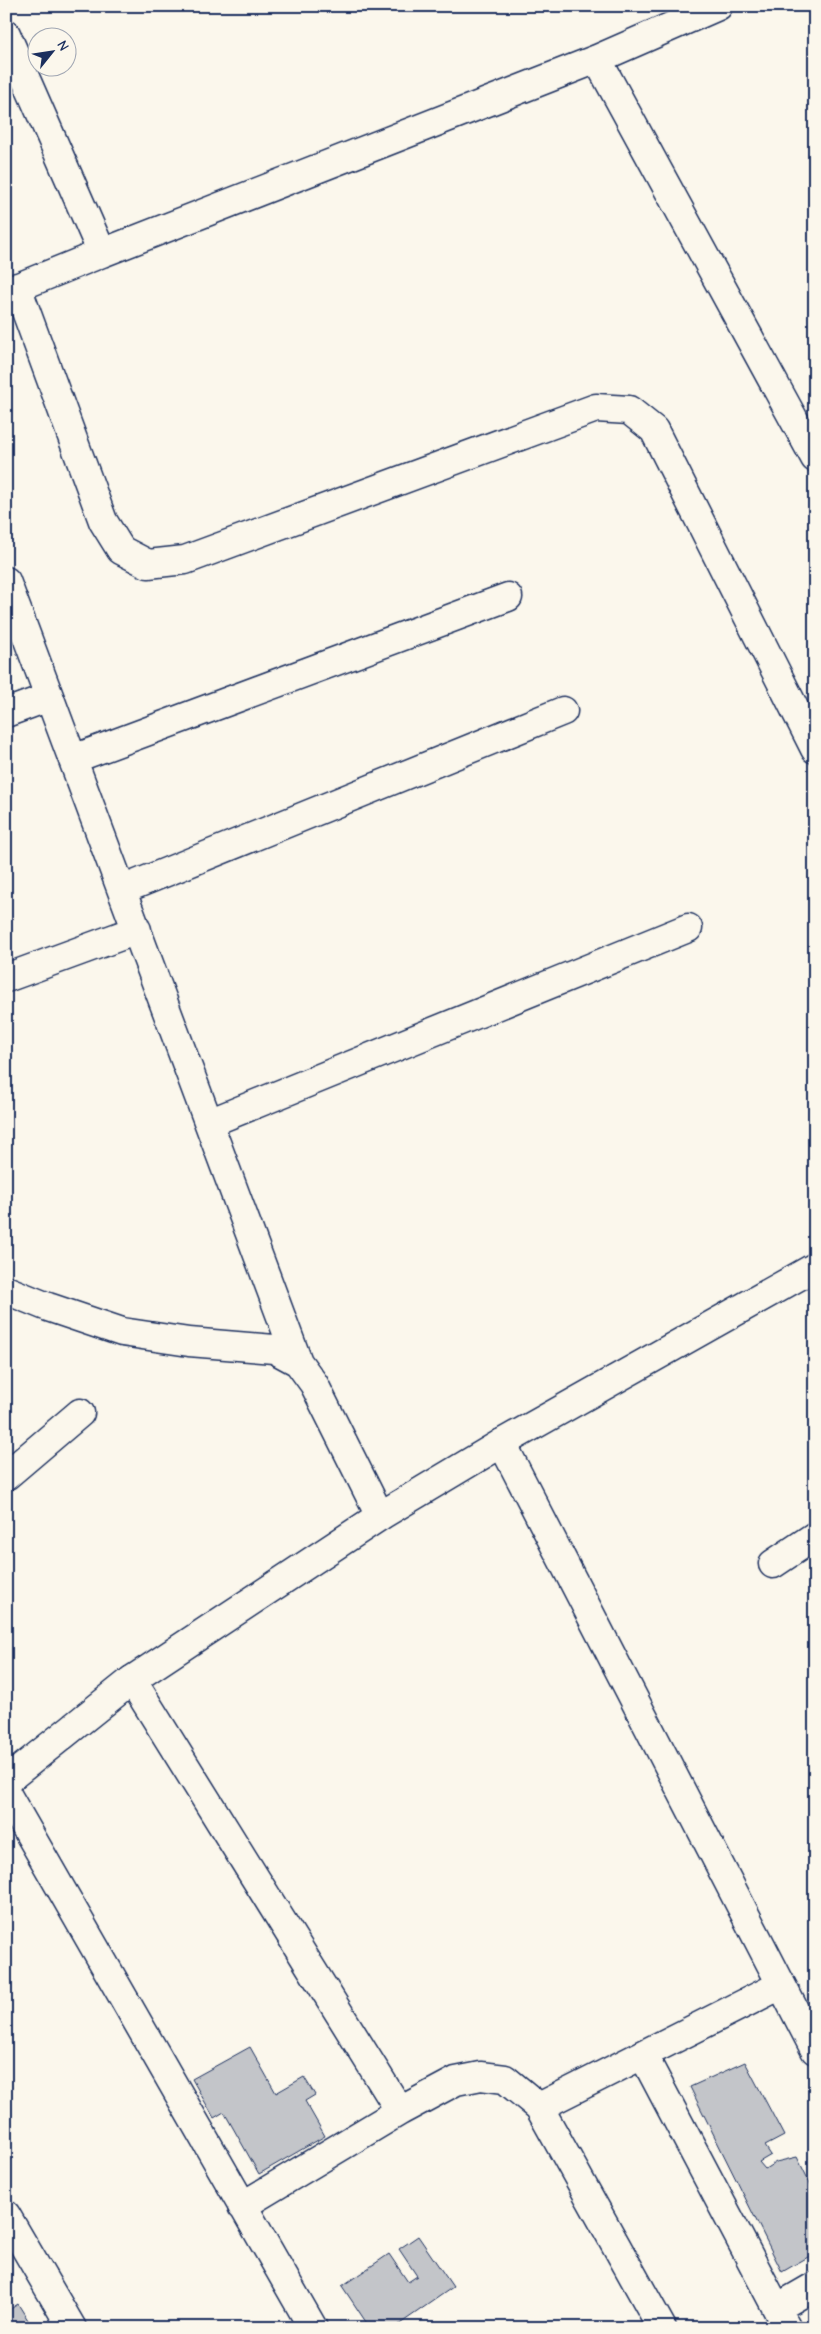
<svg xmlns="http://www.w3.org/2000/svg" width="821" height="2334" viewBox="0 0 821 2334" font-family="'Comic Neue',sans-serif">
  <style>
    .building { fill: #c3c5c9; stroke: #1b2f5e }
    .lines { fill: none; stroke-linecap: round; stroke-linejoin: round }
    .minor-casing { stroke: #1b2f5e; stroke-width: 31 }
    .secondary-casing { stroke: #1b2f5e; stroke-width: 31 }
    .minor { stroke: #fbf7ec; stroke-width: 28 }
    .secondary { stroke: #fbf7ec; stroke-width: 28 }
  </style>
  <rect width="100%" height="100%" fill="#fbf7ec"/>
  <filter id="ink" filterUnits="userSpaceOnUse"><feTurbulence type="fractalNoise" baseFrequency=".02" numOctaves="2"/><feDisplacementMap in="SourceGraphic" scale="10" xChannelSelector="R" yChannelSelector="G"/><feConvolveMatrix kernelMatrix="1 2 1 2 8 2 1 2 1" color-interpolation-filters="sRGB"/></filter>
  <g filter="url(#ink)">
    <path class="building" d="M250,2047l26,46 28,-16 11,18 -10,6 20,35 -66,38 -35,-62 -10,6 -22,-39z
      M745,2062l39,74 -19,10 6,9 -12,7 6,7 11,-7 21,-5 18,36v60l-33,19 -92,-185z
      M418,2236l35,51 -59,41h-24l-28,-42 47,-32 19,28 9,-6 -18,-27z
      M18,2304l15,24h-27v-16z"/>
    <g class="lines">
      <defs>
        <path id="minor" d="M6,34l96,219 495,-194 121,-53
          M597,59l218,399
          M17,287l86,234 18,29 27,14 37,-4 411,-152 33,2 25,20 161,319
          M6,292l96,-39
          M6,581l292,781
          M6,713l43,-16
          M73,759l435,-162
          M122,890l441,-179
          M6,978l131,-48
          M209,1123l479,-195
          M6,1290l42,17 74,25 67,10 85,7 24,13 16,22 66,132
          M502,1443l313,607
          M6,1476l74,-63
          M773,1564l42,-28
          M132,1680l268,431
          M6,1793l307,535
          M643,2055l144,273
          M539,2107l242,-122
          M242,2206l158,-95 56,-30 25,-5 24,3 34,28 123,221
          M6,2215l66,113
          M777,2308l38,-22"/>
        <path id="secondary" d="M6,1781l126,-101 248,-164 122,-73 313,-176"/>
      </defs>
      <use href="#minor" class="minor-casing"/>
      <use href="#secondary" class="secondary-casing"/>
      <use href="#minor" class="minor"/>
      <use href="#secondary" class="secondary"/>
    </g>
  </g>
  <rect width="821" height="2334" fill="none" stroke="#fbf7ec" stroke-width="25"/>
  <rect x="12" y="12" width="796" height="2309" fill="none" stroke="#1b2f5e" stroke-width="2" filter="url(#ink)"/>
  <g transform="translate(52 52) rotate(60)"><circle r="24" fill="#fbf7ec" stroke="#a1a7b3"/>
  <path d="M0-4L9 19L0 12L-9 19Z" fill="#1b2f5e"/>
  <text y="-8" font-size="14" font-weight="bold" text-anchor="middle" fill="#1b2f5e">N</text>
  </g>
</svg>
